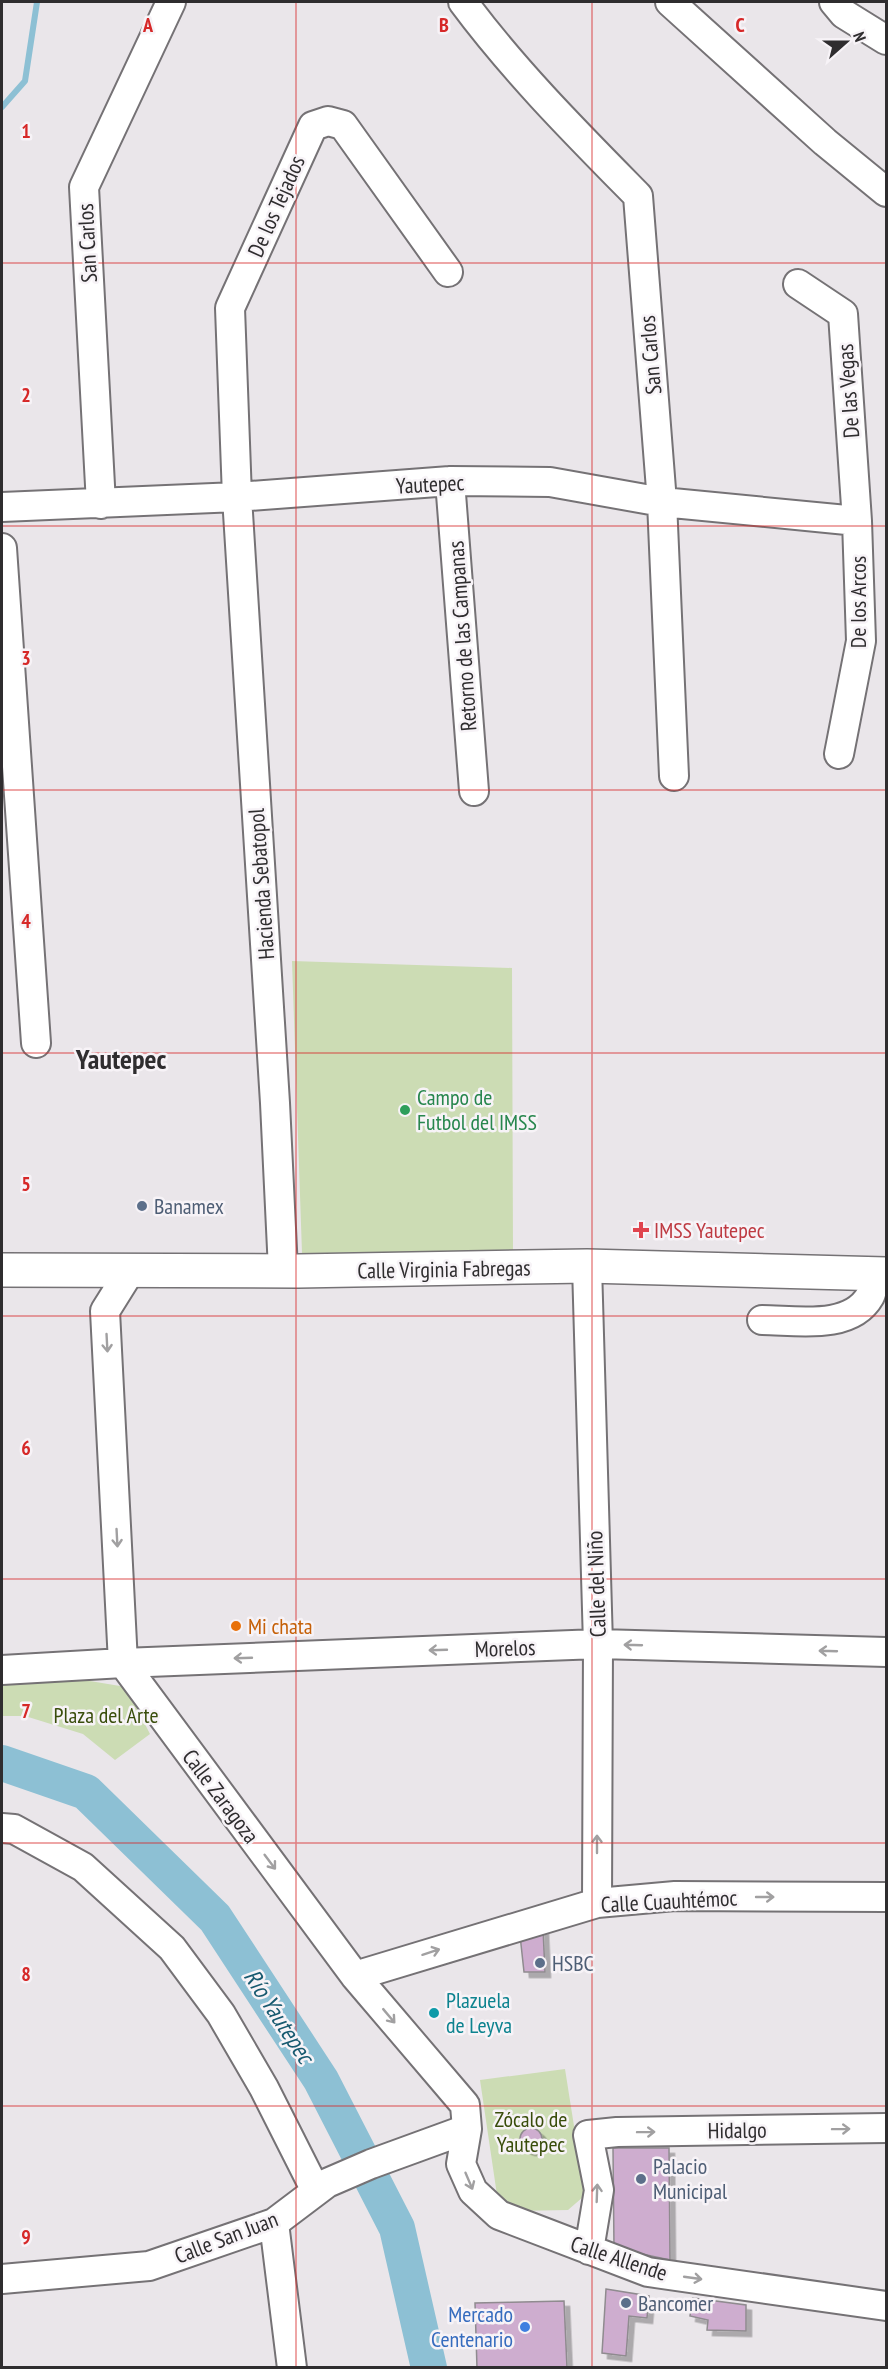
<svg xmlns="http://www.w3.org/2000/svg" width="888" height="2369" viewBox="0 0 888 2369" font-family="'PT Sans Narrow',sans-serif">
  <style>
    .green { fill: #ccdcb4 }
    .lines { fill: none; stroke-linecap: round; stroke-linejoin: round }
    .stream { stroke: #8dc0d4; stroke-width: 6 }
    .river { stroke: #8dc0d4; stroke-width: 36 }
    .building { fill: #ceadcf; stroke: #8f8b8f; stroke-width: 1.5; filter: url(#shadow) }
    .minor-casing { stroke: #757275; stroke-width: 32 }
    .major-casing { stroke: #757275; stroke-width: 36 }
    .minor { stroke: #fff; stroke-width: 28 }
    .major { stroke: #fff; stroke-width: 33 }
    .oneway { stroke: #a1a0a1 }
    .grid { fill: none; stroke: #d62828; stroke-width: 1.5; stroke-opacity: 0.55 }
    .leisure-dot { fill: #2e9e5b; stroke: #f7f3f7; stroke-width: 2 }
    .service-dot { fill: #5c6f8a; stroke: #f7f3f7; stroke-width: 2 }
    .health-dot { fill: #e0444e; stroke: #f7f3f7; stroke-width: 2 }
    .food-dot { fill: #e8710a; stroke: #f7f3f7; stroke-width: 2 }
    .culture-dot { fill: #0f9aa8; stroke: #f7f3f7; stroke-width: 2 }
    .shop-dot { fill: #3f7fe0; stroke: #f7f3f7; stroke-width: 2 }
    .labels { text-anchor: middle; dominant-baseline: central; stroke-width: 5; stroke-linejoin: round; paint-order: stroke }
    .street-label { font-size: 22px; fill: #2f2d2f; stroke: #f7f3f7 }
    .leisure-label { font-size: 22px; fill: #27864d; stroke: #f7f3f7; text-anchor: start }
    .service-label { font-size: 22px; fill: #4e5e75; stroke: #f7f3f7; text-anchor: start }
    .health-label { font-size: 22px; fill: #be3a42; stroke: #f7f3f7; text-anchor: start }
    .food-label { font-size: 22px; fill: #c56008; stroke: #f7f3f7; text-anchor: start }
    .park-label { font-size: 22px; fill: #394d0b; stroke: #f7f3f7 }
    .culture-label { font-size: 22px; fill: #0d838f; stroke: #f7f3f7; text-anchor: start }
    .shop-label { font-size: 22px; fill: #366cbe; stroke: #f7f3f7; text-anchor: end }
    .water-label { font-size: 24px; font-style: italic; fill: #185a70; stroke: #f7f3f7 }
    .district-label { font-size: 28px; font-weight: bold; fill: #2f2d2f; stroke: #f7f3f7 }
    .grid-label { font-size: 20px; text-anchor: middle; font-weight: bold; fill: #d62828; stroke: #f7f3f7; stroke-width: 5; stroke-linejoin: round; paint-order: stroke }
  </style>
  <defs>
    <filter id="shadow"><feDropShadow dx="5.5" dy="5.5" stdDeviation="0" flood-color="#0004"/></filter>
  </defs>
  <rect width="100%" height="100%" fill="#eae6ea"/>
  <path class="green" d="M292,961l220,7 1,284 -211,1z
    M72,1678l54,9 24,47 -35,26 -32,-26 -58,-18h-23v-34z
    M565,2069l18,114v14l-15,13 -54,1 -17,-16 -17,-115z"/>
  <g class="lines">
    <path class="stream" d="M2,107l23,-26 12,-79"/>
    <path class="river" d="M2,1763l84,29 129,126 106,162 76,148 32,140"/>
  </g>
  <path class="building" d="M543,1929l2,43h-21l-4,-37z
    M520 2139a11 11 0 1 1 22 0a11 11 0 1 1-22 0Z
    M613,2148h56l1,112 -56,-12z
    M606,2289l43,7 -2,22 -18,-2 -3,40 -24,-3z
    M693,2298l53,7v26l-39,-1 1,-10 -18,-4z
    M564,2301l3,67h-90l-2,-65z"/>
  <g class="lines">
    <defs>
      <path id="minor" d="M463,2c52,70 114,132 175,194l24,306 12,274
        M670,2l155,140 61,50
        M834,2l10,12 42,26
        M798,284l45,30 14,207 4,120 -22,113
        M450,481l24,310
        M101,504l-17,-317 87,-185
        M2,507l235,-10 213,-16 100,1 112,20 195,19
        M2,548l34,495
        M587,1266l11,378 -1,259
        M283,1270l-8,-167 -38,-606 -7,-189 83,-182 15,-5 15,4 105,147
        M130,1271l-25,40 18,352 232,313 110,129 2,24 -6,35 12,27 26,24 149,57 238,34
        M762,1320c33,0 88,11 108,-24 3,-6 4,-15 5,-22
        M2,1670l121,-7 475,-19 288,8
        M2,1828l12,1 69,38 89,81 49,66 43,74 52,103
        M355,1976l242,-73 78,-7 211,1
        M274,2223l18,145
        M589,2250l10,-60 -11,-55 29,-3 269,-4
        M2,2279l147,-13 125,-43 53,-40 44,-19 96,-35"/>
      <path id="major" d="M2,1270l296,1 289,-5 299,8"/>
    </defs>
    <use href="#minor" class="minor-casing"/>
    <use href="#major" class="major-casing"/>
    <use href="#minor" class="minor"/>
    <use href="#major" class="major"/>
  </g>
  <defs><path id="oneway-shaft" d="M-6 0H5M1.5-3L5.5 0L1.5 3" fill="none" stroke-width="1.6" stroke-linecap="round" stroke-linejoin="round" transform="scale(1.5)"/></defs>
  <g class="oneway">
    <use href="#oneway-shaft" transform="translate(107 1343) rotate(87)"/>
    <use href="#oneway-shaft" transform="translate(117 1538) rotate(87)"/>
    <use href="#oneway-shaft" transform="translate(633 1645) rotate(-178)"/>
    <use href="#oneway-shaft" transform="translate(438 1650) rotate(178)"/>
    <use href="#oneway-shaft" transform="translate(828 1651) rotate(-178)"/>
    <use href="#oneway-shaft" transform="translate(243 1658) rotate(178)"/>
    <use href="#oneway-shaft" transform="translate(597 1844) rotate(-90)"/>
    <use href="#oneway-shaft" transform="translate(270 1862) rotate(53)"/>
    <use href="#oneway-shaft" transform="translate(765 1897)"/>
    <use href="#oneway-shaft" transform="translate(431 1952) rotate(-18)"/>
    <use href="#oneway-shaft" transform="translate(389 2016) rotate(50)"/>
    <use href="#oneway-shaft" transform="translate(841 2129) rotate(-1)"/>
    <use href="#oneway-shaft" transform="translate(646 2132) rotate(-1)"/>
    <use href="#oneway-shaft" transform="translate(469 2181) rotate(67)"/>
    <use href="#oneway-shaft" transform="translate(597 2193) rotate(-88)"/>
    <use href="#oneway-shaft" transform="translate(693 2278) rotate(8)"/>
  </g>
  <path class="grid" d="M296,2v2366M592,2v2366M2,263h884M2,526h884M2,790h884M2,1053h884M2,1316h884M2,1579h884M2,1843h884M2,2106h884"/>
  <circle class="leisure-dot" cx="405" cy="1110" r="6"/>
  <g class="service-dot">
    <circle cx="142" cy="1206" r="6"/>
    <circle cx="540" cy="1963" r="6"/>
    <circle cx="641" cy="2179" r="6"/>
    <circle cx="626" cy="2303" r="6"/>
  </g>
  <path class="health-dot" d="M638 1221h6v6h6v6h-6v6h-6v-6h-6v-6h6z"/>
  <circle class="food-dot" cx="236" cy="1626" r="6"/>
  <circle class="culture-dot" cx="434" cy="2013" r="6"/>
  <circle class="shop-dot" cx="525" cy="2327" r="6"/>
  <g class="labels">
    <g class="street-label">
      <text transform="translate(276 206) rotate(-66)">De los Tejados</text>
      <text transform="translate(87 243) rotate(-93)">San Carlos</text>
      <text transform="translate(650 355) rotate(-95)">San Carlos</text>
      <text transform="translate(848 391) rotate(-94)">De las Vegas</text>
      <text transform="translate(430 484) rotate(-3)">Yautepec</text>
      <text transform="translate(858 602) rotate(-90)">De los Arcos</text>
      <text transform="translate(462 636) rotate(-94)">Retorno de las Campanas</text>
      <text transform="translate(261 884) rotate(-94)">Hacienda Sebatopol</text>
      <text transform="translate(444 1269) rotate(-1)">Calle Virginia Fabregas</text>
      <text transform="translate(596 1584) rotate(-92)">Calle del Niño</text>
      <text transform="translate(505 1648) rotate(-2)">Morelos</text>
      <text transform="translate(221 1796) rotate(53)">Calle Zaragoza</text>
      <text transform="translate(669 1901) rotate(-3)">Calle Cuauhtémoc</text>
      <text transform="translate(737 2130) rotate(-1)">Hidalgo</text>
      <text transform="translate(226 2237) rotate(-21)">Calle San Juan</text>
      <text transform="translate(619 2258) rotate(18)">Calle Allende</text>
    </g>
    <g class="leisure-label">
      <text x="417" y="1097">Campo de<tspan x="417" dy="25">Futbol del IMSS</tspan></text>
    </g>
    <g class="service-label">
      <text x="154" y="1206">Banamex</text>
      <text x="552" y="1963">HSBC</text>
      <text x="653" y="2166">Palacio<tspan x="653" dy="25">Municipal</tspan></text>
      <text x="638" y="2303">Bancomer</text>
    </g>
    <g class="health-label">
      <text x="654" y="1230">IMSS Yautepec</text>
    </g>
    <g class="food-label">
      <text x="248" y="1626">Mi chata</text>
    </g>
    <g class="park-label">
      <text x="106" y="1715">Plaza del Arte</text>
      <text x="531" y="2119">Zócalo de<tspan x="531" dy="25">Yautepec</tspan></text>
    </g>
    <g class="culture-label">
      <text x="446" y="2000">Plazuela<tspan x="446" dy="25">de Leyva</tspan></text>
    </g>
    <g class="shop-label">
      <text x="513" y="2314">Mercado<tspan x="513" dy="25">Centenario</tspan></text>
    </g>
    <g class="water-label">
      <text transform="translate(279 2016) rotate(57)">Río Yautepec</text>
    </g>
    <g class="district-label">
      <text x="121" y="1058">Yautepec</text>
    </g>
  </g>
  <g class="grid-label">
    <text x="148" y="32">A</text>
    <text x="444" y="32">B</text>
    <text x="740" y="32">C</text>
    <text x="26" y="138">1</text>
    <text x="26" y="402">2</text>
    <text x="26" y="665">3</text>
    <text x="26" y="928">4</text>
    <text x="26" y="1191">5</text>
    <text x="26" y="1455">6</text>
    <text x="26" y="1718">7</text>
    <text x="26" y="1981">8</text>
    <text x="26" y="2244">9</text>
  </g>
  <rect width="888" height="2369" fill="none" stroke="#2f2d2f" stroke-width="6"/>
  <g transform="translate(846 42) rotate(69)" stroke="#f7f3f7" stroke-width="4.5" paint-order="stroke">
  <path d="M0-4.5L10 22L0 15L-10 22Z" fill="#2f2d2f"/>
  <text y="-9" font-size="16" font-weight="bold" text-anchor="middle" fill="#2f2d2f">N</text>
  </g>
</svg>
